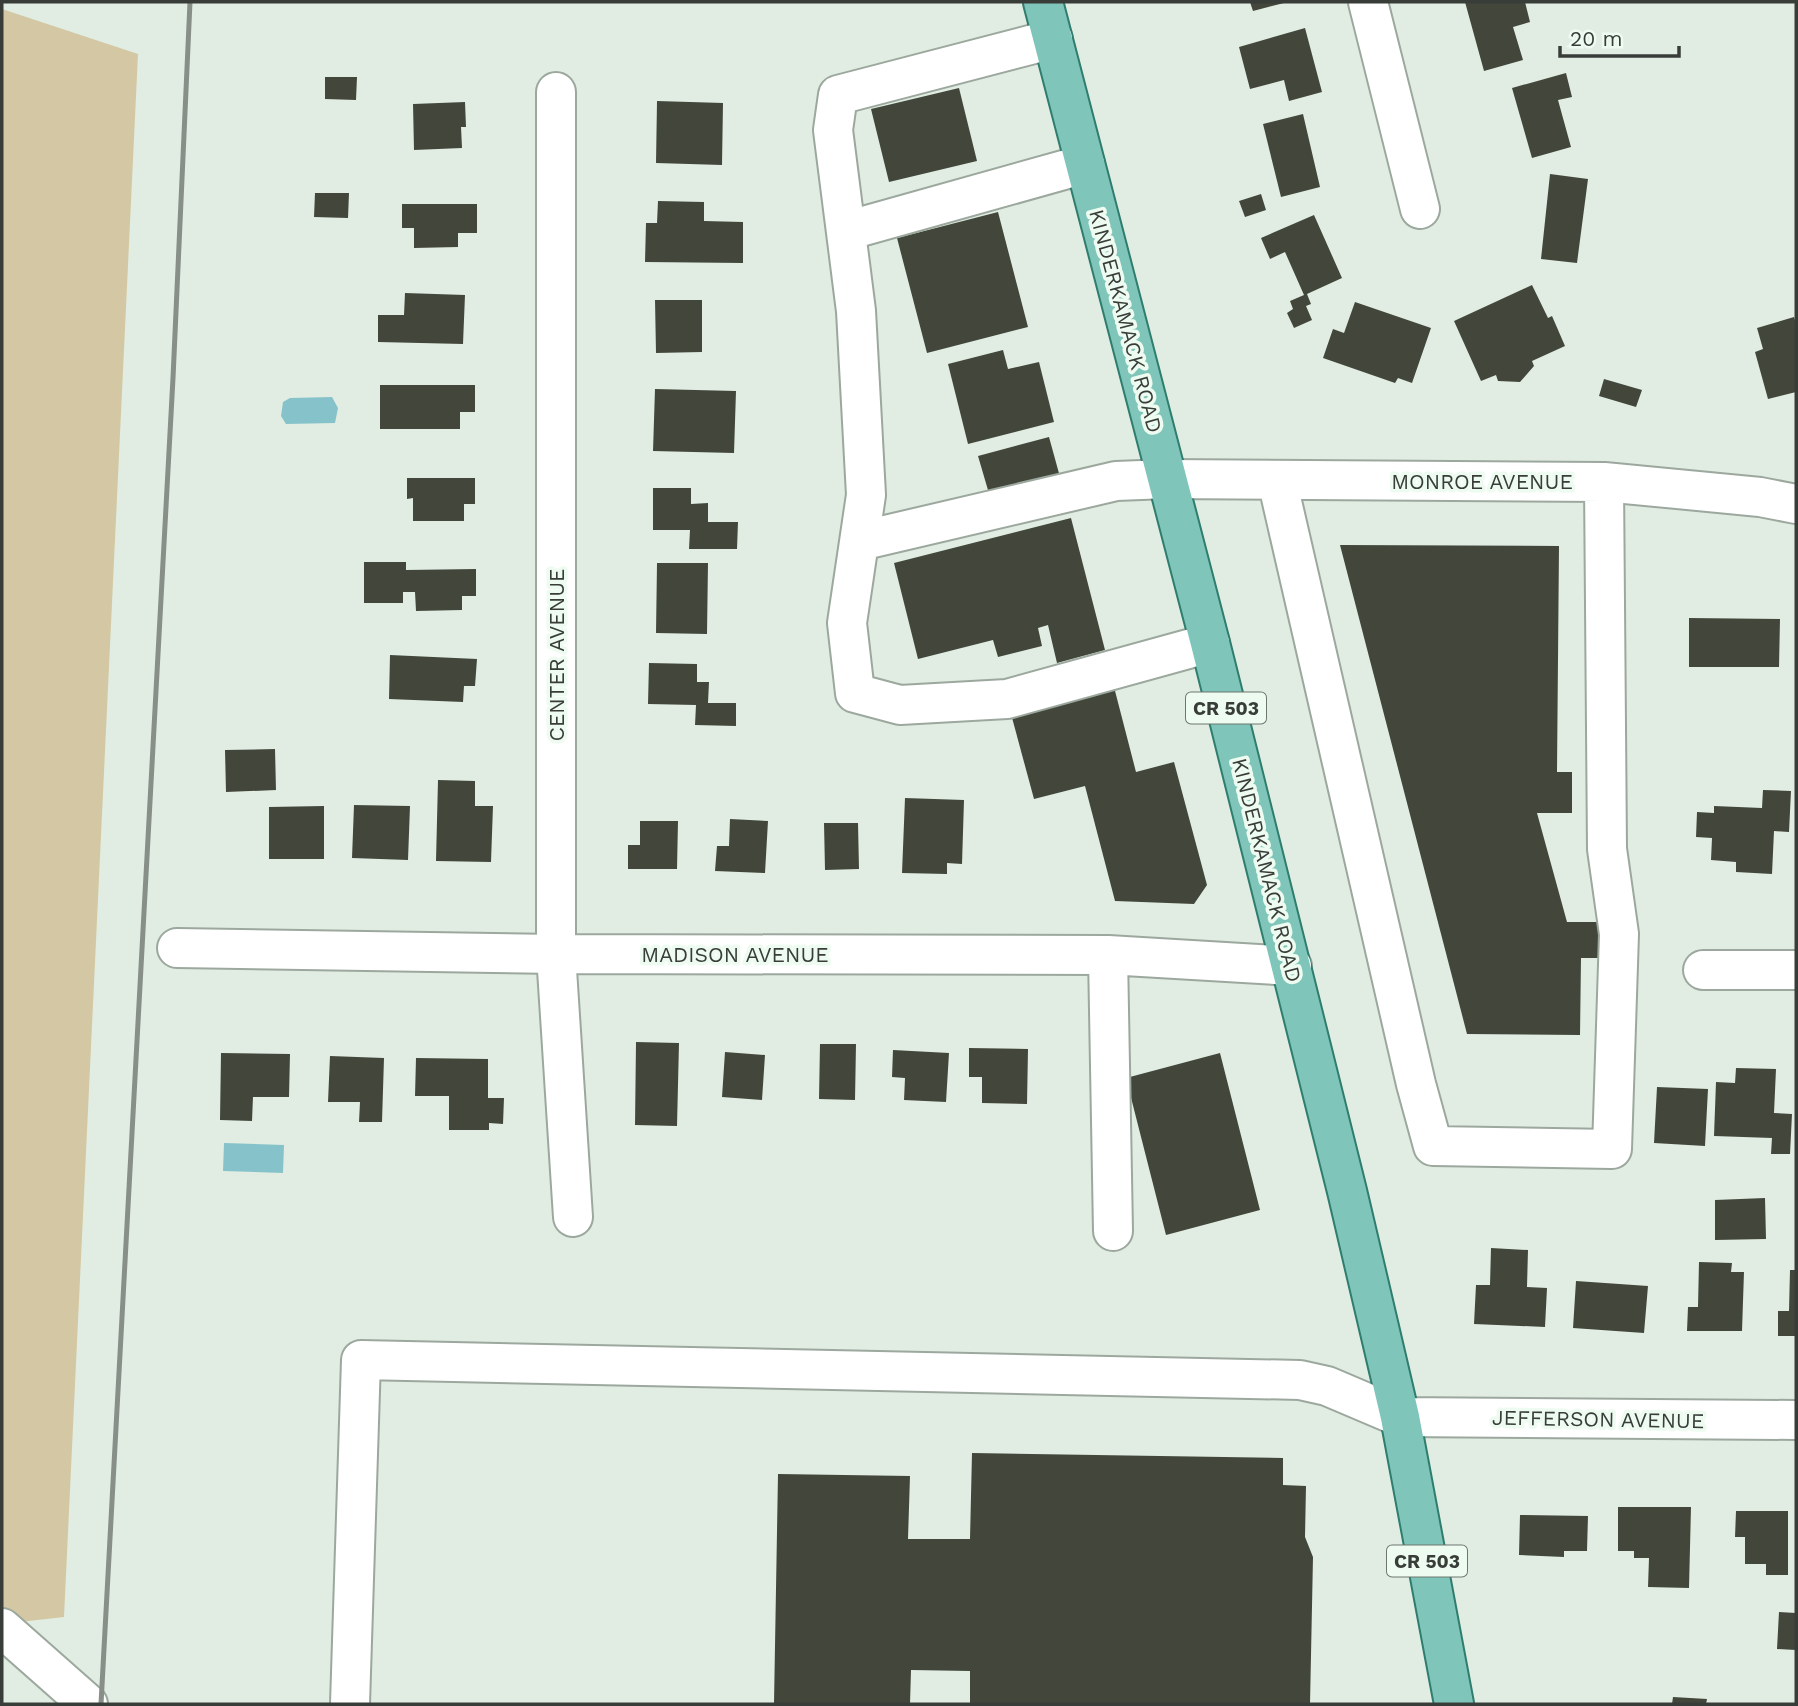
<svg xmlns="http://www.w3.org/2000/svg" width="1798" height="1706" viewBox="0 0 1798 1706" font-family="'Work Sans',sans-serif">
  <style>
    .green { fill: #d3c8a3 }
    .water { fill: #86c2c9 }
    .building { fill: #43473b }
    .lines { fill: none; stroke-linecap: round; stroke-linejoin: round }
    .minor-casing { stroke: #9ca89e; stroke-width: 42 }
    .major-casing { stroke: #2f7d6e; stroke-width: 42 }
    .minor { stroke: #fff; stroke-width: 38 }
    .major { stroke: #7fc5b9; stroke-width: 38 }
    .rail { stroke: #878f88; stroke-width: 5 }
    .labels { text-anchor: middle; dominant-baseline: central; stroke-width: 7; stroke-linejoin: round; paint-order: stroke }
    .shield { fill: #eefbf0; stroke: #6f7670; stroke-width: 2 }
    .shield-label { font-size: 19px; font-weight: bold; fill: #383d39 }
    .street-label { font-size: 21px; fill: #383d39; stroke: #eefbf0 }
  </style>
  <rect width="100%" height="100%" fill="#e1ede2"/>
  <path class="green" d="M2,9l136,45 -74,1563 -62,7z"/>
  <path class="water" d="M332,397l6,11 -3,15 -49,1 -5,-8 2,-14 7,-4z
    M224,1143l60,2 -1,28 -60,-2z"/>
  <path class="building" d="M1250,2h34v1l-31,8z
    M1465,2h60l5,20 -17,5 10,33 -39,11z
    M1305,28l17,64 -33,9 -5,-21 -34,9 -11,-42z
    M1566,73l6,24 -14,3 13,47 -39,11 -20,-70z
    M325,77h32l-1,23 -31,-1z
    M959,88l18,73 -88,21 -18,-73z
    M657,101l66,2 -1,62 -66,-2z
    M465,102l1,25h-5l1,21 -48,2 -1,-46z
    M1303,114l17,73 -39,10 -18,-73z
    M1550,174l38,5 -11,84 -36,-4z
    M315,193h34l-1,25 -34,-1z
    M1261,194l5,16 -21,7 -6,-16z
    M658,201l46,1v19l39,1v41l-98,-1 1,-39h11z
    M402,204h75v29h-19v14l-44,1v-20h-12z
    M998,212l30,115 -101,26 -30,-115z
    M1314,215l28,63 -35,16 4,10 -5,2 6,14 -18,8 -7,-15 6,-4 -3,-8 14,-6 -19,-43 -15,7 -9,-21z
    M1532,285l16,33 4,-2 13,30 -33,15 2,5 -14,16 -22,-1 -2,-6 -15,6 -27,-60z
    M405,293l60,2 -2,49 -85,-2v-27h26z
    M655,300h47v52l-46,1z
    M1355,302l76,26 -19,55 -14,-5 -3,5 -72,-25 10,-29 11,4z
    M1794,317l2,7v68l-28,7 -13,-47 8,-3 -6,-21z
    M1003,350l5,19 31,-7 15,60 -86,22 -20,-80z
    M1604,379l38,11 -6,17 -37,-11z
    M380,385h95v27h-15v17h-80z
    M655,389l81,2 -2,62 -81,-2z
    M1049,437l11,40 -70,20 -12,-41z
    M407,478h68v26h-11v17h-51v-23l-6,1z
    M653,488h38v16l17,-1v19h30l-1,27h-48l1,-19h-37z
    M1071,518l34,132 -48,13 -9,-38 -10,3 4,18 -44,11 -5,-17 -75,19 -24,-96z
    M1340,545l219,1 -2,226h15v41h-35l30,109h32v36h-18l-1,77 -113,-1z
    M364,562h42v8l70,-1v27h-14v14l-46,1 -1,-19h-12v11h-39z
    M657,563h51l-1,71 -51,-1z
    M1689,618l91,1 -1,48h-90z
    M390,655l87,4 -2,27h-11l-1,16 -74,-3z
    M649,663l48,1v18h12l-1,21h28v23l-41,-1 1,-20 -48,-1z
    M1114,687l22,85 38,-10 33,123 -13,19 -79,-3 -30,-115 -51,13 -23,-85z
    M275,749l1,41 -50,2 -1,-42z
    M438,780l37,1v25h18l-2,56 -55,-1z
    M1763,790l28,1 -2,41 -15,-1 -2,43 -36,-2v-10l-25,-2 1,-22 -16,-1 1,-25 17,1v-7l48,2z
    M905,798l59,2 -2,64 -15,-1v11l-45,-1z
    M354,805l56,1 -2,54 -56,-2z
    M324,806v53h-55v-52z
    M730,819l38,2 -3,52 -50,-2 2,-25h12z
    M640,821h38l-1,48h-49v-24h12z
    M824,823h34l1,46 -34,1z
    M636,1042l43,1 -2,83 -42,-1z
    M820,1044h36l-1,56 -36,-1z
    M969,1048l59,1 -1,55 -45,-1v-26h-13z
    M893,1050l56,3 -3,49 -42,-2 1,-22 -13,-1z
    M725,1052l40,3 -3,45 -40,-3z
    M221,1053l69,1 -1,43h-36l-1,24 -32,-1z
    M1220,1053l40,157 -94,25 -40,-157z
    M330,1056l54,2 -2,64h-23l1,-20h-32z
    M416,1058l72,1v39h16l-1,26 -14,-1v7h-40v-34h-34z
    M1736,1068l40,1 -2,44 18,1 -2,40h-19l1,-16 -58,-2 2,-54 19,1z
    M1657,1087l51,2 -3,57 -51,-3z
    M1765,1198l1,41 -51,1v-40z
    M1491,1248l37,2 -1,37 20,1 -2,39 -71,-3 2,-39h14z
    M1699,1262l33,1 -1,9h13l-2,59h-55l1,-24h10z
    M1790,1270h6v66h-18v-25h11z
    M1576,1281l72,5 -4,47 -71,-5z
    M972,1453l311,5v27l23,1 -1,51 8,20 -3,147h-340v-33l-59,-1 -1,34h-136l4,-230 132,2 -2,63h62z
    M1618,1507h73l-2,81 -41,-1 1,-29h-15v-7h-16z
    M1736,1511h52v64h-22v-11h-21v-27h-10z
    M1520,1515l68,1 -1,35h-23v6l-45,-2z
    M1779,1612l17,1v37l-19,-1z
    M1673,1697l34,2 -1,5h-34z"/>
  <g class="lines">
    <defs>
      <path id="minor" d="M1368,2l52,207
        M1053,39l-215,56 -5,35 23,181 10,184 -19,128 8,70 45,12 107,-6 203,-56
        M556,92v862l17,263
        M846,231l239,-67
        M1277,480l139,604 17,62 179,3 7,-215 -12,-85 -3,-367
        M860,541l256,-60 51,-2 437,3 156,15 36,7
        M177,948l379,6 552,1 184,11
        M1108,955l5,276
        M1703,970h93
        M2,1628l86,76
        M350,1704l11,-344 939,20 27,6 73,31 396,3"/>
      <path id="major" d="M1043,2l167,641 137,548 53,226 54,287"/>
    </defs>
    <use href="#minor" class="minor-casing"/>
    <use href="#major" class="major-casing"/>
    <use href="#minor" class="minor"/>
    <use href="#major" class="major"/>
    <path class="rail" d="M101,1704l72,-1326 17,-376"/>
  </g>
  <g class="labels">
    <g class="shield">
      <rect x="1186" y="692.5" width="80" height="31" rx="5"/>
      <rect x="1387" y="1545.5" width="80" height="31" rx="5"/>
    </g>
    <g class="shield-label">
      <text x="1226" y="708">CR 503</text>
      <text x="1427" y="1561">CR 503</text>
    </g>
    <g class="street-label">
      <text transform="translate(1126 321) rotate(75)">KINDERKAMACK ROAD</text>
      <text x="1482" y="481">MONROE AVENUE</text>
      <text transform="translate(556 655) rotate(-90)">CENTER AVENUE</text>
      <text transform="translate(1267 870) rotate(76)">KINDERKAMACK ROAD</text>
      <text x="735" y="954">MADISON AVENUE</text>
      <text transform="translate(1598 1419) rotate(1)">JEFFERSON AVENUE</text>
    </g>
  </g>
  <rect width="1798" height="1706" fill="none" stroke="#383d39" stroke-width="7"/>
  <path d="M1560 46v10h119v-10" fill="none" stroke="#383d39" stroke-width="3.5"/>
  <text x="1570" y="46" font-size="21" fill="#383d39" stroke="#eefbf0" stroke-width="5" paint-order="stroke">20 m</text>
</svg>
